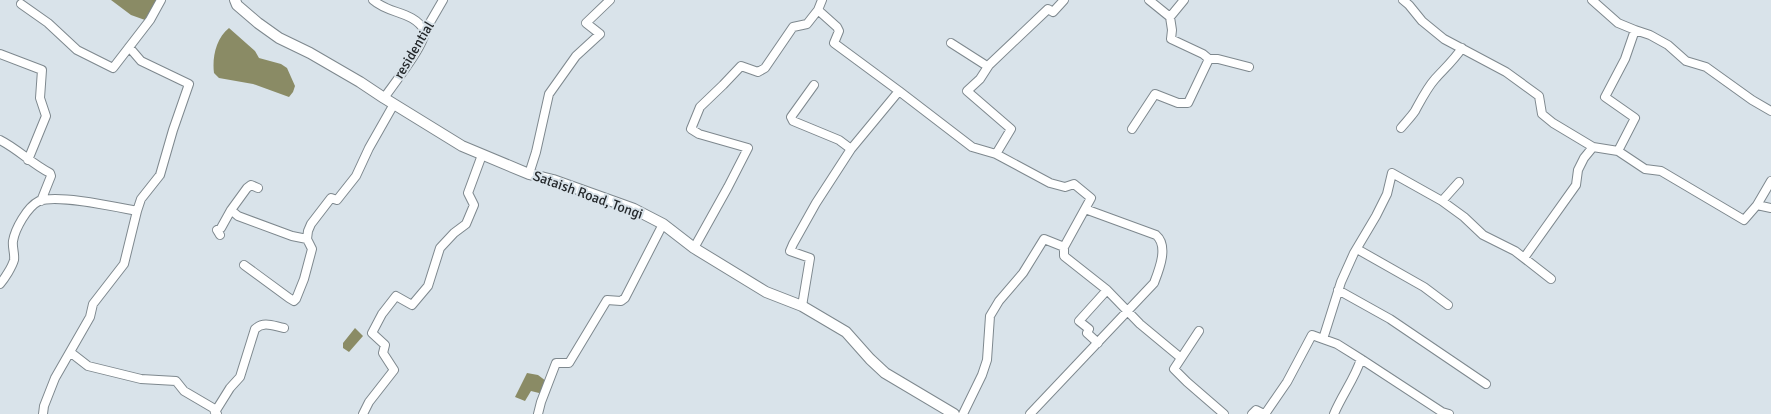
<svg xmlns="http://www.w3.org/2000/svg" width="1771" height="414" viewBox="0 0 1771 414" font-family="Signika,sans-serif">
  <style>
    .water { fill: #8a8b65 }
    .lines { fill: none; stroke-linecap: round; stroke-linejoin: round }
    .minor-casing { stroke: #7e888e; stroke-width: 10 }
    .tertiary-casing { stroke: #7e888e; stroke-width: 12 }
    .minor { stroke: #fff; stroke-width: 8 }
    .tertiary { stroke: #fff; stroke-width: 10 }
    .labels { text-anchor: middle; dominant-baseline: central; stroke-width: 4; stroke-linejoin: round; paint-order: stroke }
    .street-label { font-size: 14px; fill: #25292c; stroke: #d9e3ea }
  </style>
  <rect width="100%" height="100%" fill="#d9e3ea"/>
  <path class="water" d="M111,0h46l-12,20 -14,-5z
    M229,28l26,23 4,7 22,6 6,4 8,18 -2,6 -4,5 -36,-13 -34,-6 -5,-5c-2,-15 2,-35 15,-45z
    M355,328l8,8 -14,16 -6,-4v-5z
    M527,373l11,2 8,6 -3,13 -12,-3 -6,10 -10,-4z"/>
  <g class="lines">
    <defs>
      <path id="minor" d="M373,0c17,15 39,10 52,31
        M1149,0l21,17 14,-17
        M1403,0l6,5 13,16 22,18 62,33 33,24 3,18 11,9 40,24
        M21,4l27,19 29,27 36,18 37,-48 11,-20
        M1635,30l15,5 18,10 18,16 20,6 46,33 19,11
        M951,43l36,23 2,-1
        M0,54l42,16 -2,28 6,18 -18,44
        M1209,59h9l31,8
        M814,85l-23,32 2,4 46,19 12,9
        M899,91l73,56 24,7 54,29 15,4 9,-3 17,14 -27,49 -20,-8 -21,34 -24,28 -9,15 -3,44 -5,15 -19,39
        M384,98c9,-13 41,-53 41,-67l18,-31
        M1401,128c4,-5 10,-11 14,-17 6,-11 12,-23 20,-32 10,-11 19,-19 27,-31
        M1132,129l23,-35 23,9h10l21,-44 -6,-5 -32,-15 1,-9 -2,-13
        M0,140c18,9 32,24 50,33l1,3 -10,25
        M1618,151l27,18 16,2 83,49 13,-15 14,3
        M996,154l15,-25 -44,-38 13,-12 9,-14 59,-56 5,3 11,-12
        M529,174l7,-22 13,-58 27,-38 24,-22 -14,-11 24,-23
        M258,188l-7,-3 -4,3 -16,22 7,6 54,20 15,3
        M1442,201l17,-19
        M1757,205l14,-24
        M220,235l-3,-5 4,-2 10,-18
        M1064,247v9l43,34 33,34 41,34
        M694,248l34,-61 20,-39 -49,-14 -8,-5 9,-22 23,-22 18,-19 17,6 7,-4 28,-41 14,-3 11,-14
        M1357,249l67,38 24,18
        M1524,258l52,-73 2,-15 6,-12 9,-11 25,4 17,-33 -30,-21 20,-38 10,-29 -17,-7 -26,-23
        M244,265l45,33 5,3 2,-2 8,-20 8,-30 -5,-10 1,-8 3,-7 20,-26 6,2 19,-24 13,-28 25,-44
        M0,284c5,-6 12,-17 14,-24 1,-6 -2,-13 -1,-19 2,-12 14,-34 26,-40 19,-7 77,6 98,10l4,-12 19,-24 13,-45 16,-46 -48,-23 -12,-14
        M1338,290l52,29 96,65
        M802,306l8,-48 -20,-7 3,-7 23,-41 35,-54 48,-58 -65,-48 5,-12 -2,-4 -19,-17 4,-10
        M1199,331l-25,38 13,13 37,32
        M1098,343l-11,-10 2,-4 -10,-8 28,-31
        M70,352l18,14 53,13 35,2 8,10 29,17 4,6
        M215,412l15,-24 10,-11 15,-48c9,-8 18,-3 29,-1
        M43,414l1,-8 11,-28 35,-61 3,-13 31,-40 13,-53
        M363,414l6,-12 25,-32 -11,-17 2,-8 -13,-12 10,-19 14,-18 16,9 16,-19 12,-38 14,-15 12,-9 8,-19 -6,-12 14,-38
        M538,414l3,-12 15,-39h13l38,-63 14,1 4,-3 38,-74
        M1030,414l124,-131c5,-13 15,-37 2,-48l-71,-26
        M1252,414l4,-4 8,4
        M1265,414l22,-32 25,-47 11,4
        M1334,414c8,-19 21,-36 27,-55
        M1449,414l-7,-2 -81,-53 -24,-15 -14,-5 18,-57 13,-29 22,-37 11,-22 5,-21 50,28 22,16 19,18 32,16 36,28"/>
      <path id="tertiary" d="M235,0l2,5 21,18 21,15 31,15 50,29 24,16 78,48 67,28 24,6 81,29 29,15 31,24 72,44 36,14 44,26 24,27 15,14 69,41"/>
    </defs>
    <use href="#minor" class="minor-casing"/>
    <use href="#tertiary" class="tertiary-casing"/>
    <use href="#minor" class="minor"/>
    <use href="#tertiary" class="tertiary"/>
  </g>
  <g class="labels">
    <g class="street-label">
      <text transform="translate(414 50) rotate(-59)">residential</text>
      <text transform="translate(588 195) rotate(20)">Sataish Road, Tongi</text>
    </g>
  </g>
</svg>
